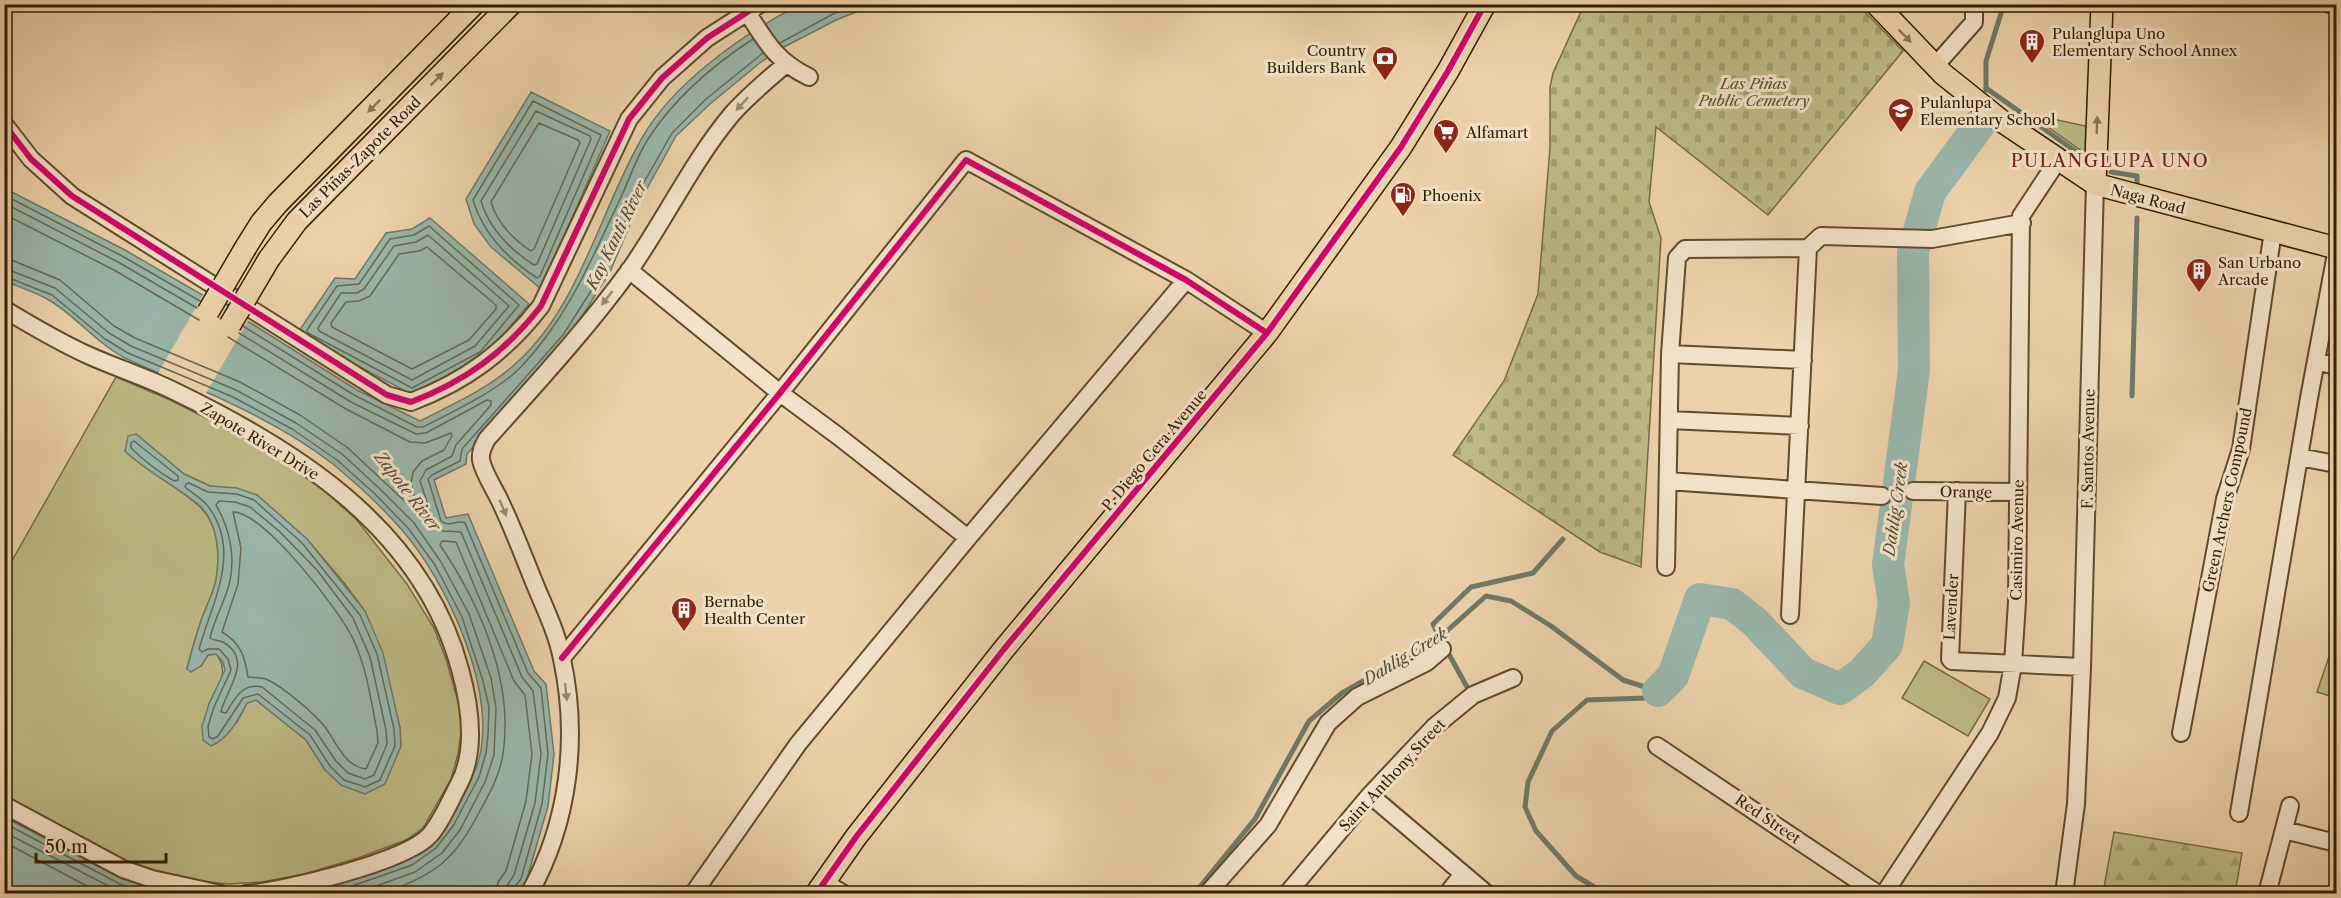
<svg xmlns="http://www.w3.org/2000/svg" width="2341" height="898" viewBox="0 0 2341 898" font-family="'Libre Caslon Text',serif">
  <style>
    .green { fill: #bdba85; stroke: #776c43; stroke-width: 1.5; fill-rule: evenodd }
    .forest { fill: url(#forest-firs); stroke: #776c43; stroke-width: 1.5 }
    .cemetery { fill: url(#cemetery-stones); stroke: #776c43; stroke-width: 1.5 }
    .water { fill: #99b7ac; stroke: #6f7a68; stroke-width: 1.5 }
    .pier { fill: #ecd2aa }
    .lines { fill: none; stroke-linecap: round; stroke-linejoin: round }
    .shore { stroke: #656a56; stroke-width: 1.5 }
    .stream { stroke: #6f7a68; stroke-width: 5 }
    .river { stroke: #99b7ac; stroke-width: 32 }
    .minor-casing { stroke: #604b2b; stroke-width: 20 }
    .major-casing { stroke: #311e01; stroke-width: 24 }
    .minor { stroke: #f3e2c8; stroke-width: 16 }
    .major { stroke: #ecd2aa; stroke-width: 21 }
    .major-bridge-casing { stroke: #311e01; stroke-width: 24; stroke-linecap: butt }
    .major-bridge { stroke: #ecd2aa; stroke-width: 21 }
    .cycleway-casing { stroke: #f3e2c8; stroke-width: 10 }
    .cycleway { stroke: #d6006c; stroke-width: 6 }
    .oneway { fill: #8e7856 }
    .oneway2 { fill: #9c8a6e }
    .labels { text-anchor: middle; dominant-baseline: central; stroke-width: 6; stroke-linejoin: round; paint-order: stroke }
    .poi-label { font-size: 15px; fill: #311e01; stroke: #f3e2c8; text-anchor: start }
    .park-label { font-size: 15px; font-style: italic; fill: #5b4d29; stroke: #f3e2c8 }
    .street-label { font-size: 15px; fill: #311e01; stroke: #f3e2c8 }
    .water-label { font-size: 16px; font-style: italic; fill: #504c34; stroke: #f3e2c8 }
    .quarter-label { font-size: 18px; letter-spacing: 1.5px; fill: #7a1f14; stroke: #f3e2c8 }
  </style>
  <defs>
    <pattern id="forest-firs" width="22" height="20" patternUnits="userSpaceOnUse" patternTransform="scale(1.5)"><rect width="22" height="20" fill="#bdba85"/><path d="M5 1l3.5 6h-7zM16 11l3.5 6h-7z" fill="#a39f71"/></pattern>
    <pattern id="cemetery-stones" width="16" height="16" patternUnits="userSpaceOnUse" patternTransform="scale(1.5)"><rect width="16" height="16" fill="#bdba85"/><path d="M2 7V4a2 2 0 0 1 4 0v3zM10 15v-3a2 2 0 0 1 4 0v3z" fill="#a39f71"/></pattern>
  </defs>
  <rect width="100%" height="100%" fill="#ecd2aa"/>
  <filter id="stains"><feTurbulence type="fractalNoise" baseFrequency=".00333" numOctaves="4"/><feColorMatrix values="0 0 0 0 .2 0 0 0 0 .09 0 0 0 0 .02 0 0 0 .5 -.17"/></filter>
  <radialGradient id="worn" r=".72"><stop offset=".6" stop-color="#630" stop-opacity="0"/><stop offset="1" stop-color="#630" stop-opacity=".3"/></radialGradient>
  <path class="green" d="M2048,118l42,9 -1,29 -47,-33z
    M116,377l52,22 94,47 45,29 49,44 51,65 27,44 12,31 14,50 1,23 -3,22 -7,25 -28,49 -17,12 -48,18 -54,16 -42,8 -33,2 -31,-3 -63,-16 -130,-69v-223zM136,434l48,40 26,12 47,9 50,44 38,45 20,27 29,92 6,25 1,18 -9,19 -67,5 -19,-30 -50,-40 -9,3 -10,19 -28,-18c8,-18 22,-32 7,-50l-8,1 -7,11 -14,2c4,-15 8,-30 13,-44 4,-14 13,-29 16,-44 4,-24 3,-56 -17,-74 -23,-21 -51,-33 -74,-55z
    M2336,636v62l-19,-6z
    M1924,661l66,38 -22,37 -66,-38z"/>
  <path class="forest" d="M2114,832l128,21 -7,40h-132z"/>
  <path class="cemetery" d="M1584,5h274l45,46 -135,164 -112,-88 -7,75 12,36 -20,329 -41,-15 -147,-97 51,-74 34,-87 12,-146v-61l3,-14z"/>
  <path class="water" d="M799,5h75l-38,15 -52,27 -23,15 -51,42 -34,32 -37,67 -29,69 -42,66 -101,116 -1,10 -32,16 12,38 22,-4 66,157 12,13 8,70 -6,52 -22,76 -9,11h-208c35,-11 97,-25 124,-50 12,-12 20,-29 28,-44 8,-16 17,-31 20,-49 11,-68 -34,-168 -79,-220 -20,-23 -45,-46 -69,-66 -31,-24 -67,-44 -103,-61 -34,-17 -71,-28 -105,-45 -29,-15 -49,-42 -76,-58 -14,-8 -30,-13 -44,-19l-1,-93 121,62 129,75 103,65 63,31c31,-16 66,-31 93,-55 67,-58 86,-154 129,-228 31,-55 101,-104 157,-133z
    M531,92l79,39 -69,158 -50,-42 -17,-23 -8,-25z
    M430,218l99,86 -45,53 -71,38 -116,-61 38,-56 20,1 31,-46 26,-4z
    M136,434l48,40 26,12 27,2 20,7 50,44 58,72 18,42 17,75 1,18 -16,38 -20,10 -24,-9 -16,-15 -19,-30 -50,-40 -9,3c-9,17 -18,35 -36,43l-8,-6 -1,-14 7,-22 16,-34 -2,-8 -7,-8 -8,1 -7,11 -10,6 -4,-3c4,-15 8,-30 13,-45 4,-14 13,-29 16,-44 4,-23 3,-56 -16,-74 -24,-21 -52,-33 -75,-55l3,-15z
    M4,817l118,62 50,14h-162l-5,-4z"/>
  <path class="pier" d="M204,293l45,26 -44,76 -48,-20z"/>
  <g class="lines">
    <path class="shore" d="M780,43l53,-29 25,-10
      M533,101l68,34 -61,141 -3,2c-29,-19 -54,-45 -64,-78z
      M536,111l54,25 1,3 -54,125 -3,1c-23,-15 -45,-37 -53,-64z
      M539,123l39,17 2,3 -46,106 -3,2c-18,-12 -34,-28 -40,-49z
      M4,195l118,61 78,45
      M4,203l114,59 79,46
      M4,214l110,56 85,50
      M429,226l90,79 -39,47 -68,36 -104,-55 -1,-3 30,-44 22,-2 31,-45 24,-4z
      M428,235l81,71 -34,40 -63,34 -93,-49 -1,-3 23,-35h16l7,-4 30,-43 22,-4z
      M427,247l69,58v4l-27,31 -57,29 -80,-42 -1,-4 15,-21 13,-1 11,-5 29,-42 20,-3z
      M4,259l10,2 46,19 54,46 21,12 105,44 60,33 48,33 66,62h4l-7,-27 2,-11 9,-11 22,-11 8,-14 -1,-3 -26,10 -15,-1 -64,-33 -118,-72
      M4,268l51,20 54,45 22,13 105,44 60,33 46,31 38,35 34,34 27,39 28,52 22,64 5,30 -2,47 -9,27 -25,48 -18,23 -27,19 -61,22
      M4,276l48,19 53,44 23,14 105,44 59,32 45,31 38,34 33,34 27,37 27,52 21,64 6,26 -1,28 -2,18 -7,24 -26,49 -17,22 -24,17 -83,29
      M243,326l111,69 63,32h6c29,-15 74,-36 97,-59 48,-50 72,-110 101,-171 9,-19 16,-41 27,-58 26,-40 65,-74 105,-100
      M239,333l112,69 65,32 10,-1 61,-33 4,1v4l-35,40 -4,11 -26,14 -6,11 15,45 8,5 18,1 61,145 11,14 8,63 -6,49 -21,72 -7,11 -2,8
      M134,441l44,35v4l-4,1c-15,-9 -30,-20 -43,-33v-5z
      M189,483l19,9 29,2 17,6 48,43 58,72 17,39 17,75 1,17 -15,34 -15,7 -21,-7 -14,-14 -20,-31 -52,-41 -15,4 -25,38 -5,3 -4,-2 -1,-11 6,-19 17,-37 -3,-11 -9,-10h-11l-6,3 -3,-3c13,-47 44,-98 8,-144 -6,-7 -15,-12 -22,-18l1,-3z
      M219,501l16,1 15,5 29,24 38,39 36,48 17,39 16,73 1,14 -13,31 -9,4 -17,-6 -12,-12 -21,-31 -53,-43c-20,-4 -27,11 -36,26l-5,-1c4,-22 34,-51 2,-70 -5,-2 -9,-1 -13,-4 4,-18 14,-35 19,-53 7,-27 1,-56 -13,-80z
      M233,512c30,-1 109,101 121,129 13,28 17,60 23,90l1,12 -12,26c-22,-3 -29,-26 -41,-42 -11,-14 -43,-41 -59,-48 -6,-2 -12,-1 -18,-2 -3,-20 -7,-34 -26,-45l16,-48 3,-36z
      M4,823l116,61 30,10
      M4,832l120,62
      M4,842l98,52
      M381,894c57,-21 72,-32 100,-85 10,-18 19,-35 22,-55 11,-73 -23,-150 -63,-209l2,-4 14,1 58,139 11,14 7,59 -6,47 -20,70 -8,11 -2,12
      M513,894l1,-6 7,-9 21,-75 6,-50 -7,-66 -13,-15 -63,-150c-7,-4 -16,5 -24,-2l-13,-42 4,-4 28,-14 2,-12 101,-114 42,-66 29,-69 38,-67 34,-34 57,-46"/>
    <path class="stream" d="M1986,88l102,72
      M1986,90v-29l18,-57
      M2111,172l26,4v10
      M2132,396l5,-178
      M1440,639l-7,-15 38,-37 62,-14 30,-34
      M1446,649l21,38
      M1194,894l61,-75 54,-98 33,-28 97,-55 47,-42 25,5 40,25 72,54 35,11
      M1606,894l-30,-18 -40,-45 -11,-24 3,-25 24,-51 35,-31 59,-2 12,-7"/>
    <path class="river" d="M1658,691l15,-15 27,-77 32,5 23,18 48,51 37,16 22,-16 25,-28 7,-42 -6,-38 26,-195 -1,-118 17,-60 50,-68"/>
    <defs>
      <path id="minor" d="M2329,4l7,2
        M747,12c19,30 29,49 62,65
        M1935,66l39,-44v-18
        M4,124l27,35 41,37 315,199 24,7c55,-21 94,-50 130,-96l88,-187 33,-41 45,-40 53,-34
        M629,270l151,123 58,43 130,102
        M4,309c28,17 57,34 86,47 27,12 55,21 82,34 123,59 250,138 288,279 10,36 17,81 -1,115 -9,17 -17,37 -29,51 -24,27 -147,56 -184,59
        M1670,354l133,6
        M2316,361l20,5
        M1669,420l131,6
        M2299,457l37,7
        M1668,481l214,15
        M1913,491l105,1
        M1957,491l-7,168 2,2 130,6
        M1666,567l4,-213 7,-96 8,-9 123,-1
        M1790,615l18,-367 13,-12 111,3 90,-16
        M562,658l218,-265 186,-233 220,120 81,53
        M2181,733l44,-234 16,-50 32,-218
        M1657,746l221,148
        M1370,795l117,99
        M4,805l119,64 29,10 69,15
        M2239,813l70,-415 27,-144
        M2284,830l52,13
        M824,882l20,12
        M529,894c40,-71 50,-156 33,-235 -5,-27 -18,-52 -28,-77 -11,-27 -21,-54 -34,-81 -6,-13 -16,-27 -19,-41 -1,-8 2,-14 6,-21 49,-55 99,-109 142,-168 36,-51 63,-109 103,-157 16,-18 35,-34 54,-50
        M693,894l105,-150 170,-206 218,-258
        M1207,894l61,-69 60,-102 29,-26 70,-35 15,-13
        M1287,894l83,-99 64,-68 39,-32 40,-17
        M1447,894l16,-20
        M1884,894l106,-161 17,-35 6,-34 4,-62 4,-386 37,-56
        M2064,894l12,-90 6,-137 13,-483
        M2267,894l23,-88"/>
      <path id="major" d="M1876,4l67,70 60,48 92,62 241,64
        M2095,184l7,-180
        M246,247l15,-24 17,-20 196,-199
        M269,259l28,-38 214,-217
        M816,894l40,-57 148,-188 263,-316 134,-186 47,-76 37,-67"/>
    </defs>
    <use href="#minor" class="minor-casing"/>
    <use href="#major" class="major-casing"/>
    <use href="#minor" class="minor"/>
    <use href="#major" class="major"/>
    <defs>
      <path id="major-bridge" d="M208,312l38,-65
        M230,325l39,-66"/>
    </defs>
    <use href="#major-bridge" class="major-bridge-casing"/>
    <use href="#major-bridge" class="major-bridge"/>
    <defs>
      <path id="cycleway" d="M4,124l27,35 41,37 315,199 24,7c55,-21 94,-50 130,-96l88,-187 33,-41 45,-40 53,-34
        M562,658l218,-265 186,-233 220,120 81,53
        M816,894l40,-57 148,-188 263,-316 134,-186 47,-76 37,-67"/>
    </defs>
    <use href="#cycleway" class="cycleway-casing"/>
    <use href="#cycleway" class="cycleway"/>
  </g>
  <defs><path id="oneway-solid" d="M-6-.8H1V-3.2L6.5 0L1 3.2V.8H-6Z" transform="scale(1.5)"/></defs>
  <g class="oneway">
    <use href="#oneway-solid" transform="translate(1905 36) rotate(45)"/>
    <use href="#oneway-solid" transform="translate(437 79) rotate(-45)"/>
    <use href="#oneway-solid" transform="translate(374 106) rotate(135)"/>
    <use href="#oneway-solid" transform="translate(2097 125) rotate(-88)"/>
  </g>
  <g class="oneway2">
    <use href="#oneway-solid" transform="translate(742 104) rotate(133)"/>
    <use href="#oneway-solid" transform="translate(607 298) rotate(128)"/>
    <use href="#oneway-solid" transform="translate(503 508) rotate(67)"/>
    <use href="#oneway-solid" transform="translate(566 692) rotate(84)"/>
  </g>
  <defs>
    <symbol id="building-pin" viewBox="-11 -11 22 30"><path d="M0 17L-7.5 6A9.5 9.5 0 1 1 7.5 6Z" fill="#8f2418" stroke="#f3e2c8"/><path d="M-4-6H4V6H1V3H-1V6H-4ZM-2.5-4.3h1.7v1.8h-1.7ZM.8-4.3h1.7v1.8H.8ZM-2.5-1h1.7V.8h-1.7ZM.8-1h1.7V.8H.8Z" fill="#fff"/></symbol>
    <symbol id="bank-pin" viewBox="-11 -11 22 30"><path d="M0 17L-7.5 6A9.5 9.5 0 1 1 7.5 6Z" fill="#8f2418" stroke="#f3e2c8"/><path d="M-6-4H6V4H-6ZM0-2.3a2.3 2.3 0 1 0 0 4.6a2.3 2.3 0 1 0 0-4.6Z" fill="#fff"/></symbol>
    <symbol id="school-pin" viewBox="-11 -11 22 30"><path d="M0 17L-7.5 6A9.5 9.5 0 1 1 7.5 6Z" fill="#8f2418" stroke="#f3e2c8"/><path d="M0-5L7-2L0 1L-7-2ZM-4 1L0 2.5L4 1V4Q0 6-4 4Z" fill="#fff"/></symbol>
    <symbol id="supermarket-pin" viewBox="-11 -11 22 30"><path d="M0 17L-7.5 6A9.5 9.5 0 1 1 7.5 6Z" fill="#8f2418" stroke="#f3e2c8"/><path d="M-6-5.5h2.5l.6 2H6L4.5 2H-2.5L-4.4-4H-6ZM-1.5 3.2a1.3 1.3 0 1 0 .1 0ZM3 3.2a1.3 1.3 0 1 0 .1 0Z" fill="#fff"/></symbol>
    <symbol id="fuel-pin" viewBox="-11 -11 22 30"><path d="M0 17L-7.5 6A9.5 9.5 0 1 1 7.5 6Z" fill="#8f2418" stroke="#f3e2c8"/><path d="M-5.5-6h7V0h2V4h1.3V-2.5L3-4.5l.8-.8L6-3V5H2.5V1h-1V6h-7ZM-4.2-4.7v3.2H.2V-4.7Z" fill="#fff"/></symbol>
  </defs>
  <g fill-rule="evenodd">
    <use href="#building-pin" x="2017" y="27" width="30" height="40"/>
    <use href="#bank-pin" x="1370" y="44" width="30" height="40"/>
    <use href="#school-pin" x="1886" y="96" width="30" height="40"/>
    <use href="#supermarket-pin" x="1431" y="117" width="30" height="40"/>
    <use href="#fuel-pin" x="1388" y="180" width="30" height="40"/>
    <use href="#building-pin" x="2184" y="256" width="30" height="40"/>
    <use href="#building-pin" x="669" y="595" width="30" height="40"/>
  </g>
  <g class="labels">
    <g class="poi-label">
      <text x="2052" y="33">Pulanglupa Uno<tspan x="2052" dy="17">Elementary School Annex</tspan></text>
      <text x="1366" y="50" text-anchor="end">Country<tspan x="1366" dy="17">Builders Bank</tspan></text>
      <text x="1920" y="102">Pulanlupa<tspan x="1920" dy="17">Elementary School</tspan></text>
      <text x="1466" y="132">Alfamart</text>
      <text x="1422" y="195">Phoenix</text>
      <text x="2218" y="262">San Urbano<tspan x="2218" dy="17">Arcade</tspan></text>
      <text x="704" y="601">Bernabe<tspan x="704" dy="17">Health Center</tspan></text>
    </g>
    <g class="park-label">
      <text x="1754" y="83">Las Piñas<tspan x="1754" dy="17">Public Cemetery</tspan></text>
    </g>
    <g class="street-label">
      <text transform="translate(360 157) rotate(-45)">Las Piñas-Zapote Road</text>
      <text transform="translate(2148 199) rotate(15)">Naga Road</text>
      <text transform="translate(260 441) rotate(31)">Zapote River Drive</text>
      <text transform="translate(2088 449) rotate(-89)">F. Santos Avenue</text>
      <text transform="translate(1154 450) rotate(-50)">P. Diego Cera Avenue</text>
      <text transform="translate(1966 492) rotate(1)">Orange</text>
      <text transform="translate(2227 500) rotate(-78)">Green Archers Compound</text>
      <text transform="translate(2017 540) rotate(-89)">Casimiro Avenue</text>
      <text transform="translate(1951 607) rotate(-87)">Lavender</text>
      <text transform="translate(1392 775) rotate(-47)">Saint Anthony Street</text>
      <text transform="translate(1768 819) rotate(34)">Red Street</text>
    </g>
    <g class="water-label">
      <text transform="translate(616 235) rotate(-64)">Kay Kanti River</text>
      <text transform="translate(408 491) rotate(52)">Zapote River</text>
      <text transform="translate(1895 509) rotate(-82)">Dahlig Creek</text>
      <text transform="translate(1405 656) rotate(-31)">Dahlig Creek</text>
    </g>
    <g class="quarter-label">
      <text x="2110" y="161">PULANGLUPA UNO</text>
    </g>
  </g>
  <rect width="2341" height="898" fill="none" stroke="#ecd2aa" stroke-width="24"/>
  <rect x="6" y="6" width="2329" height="886" fill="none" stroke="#311e01" stroke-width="3"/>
  <rect x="12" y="12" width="2317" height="874" fill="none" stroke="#311e01" stroke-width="1.5"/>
  <path d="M36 853v9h130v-9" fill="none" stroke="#311e01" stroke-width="3"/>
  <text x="45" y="853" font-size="18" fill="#311e01" stroke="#f3e2c8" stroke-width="4.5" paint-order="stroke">50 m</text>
  <rect width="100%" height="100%" filter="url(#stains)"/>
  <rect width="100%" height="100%" fill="url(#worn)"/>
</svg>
